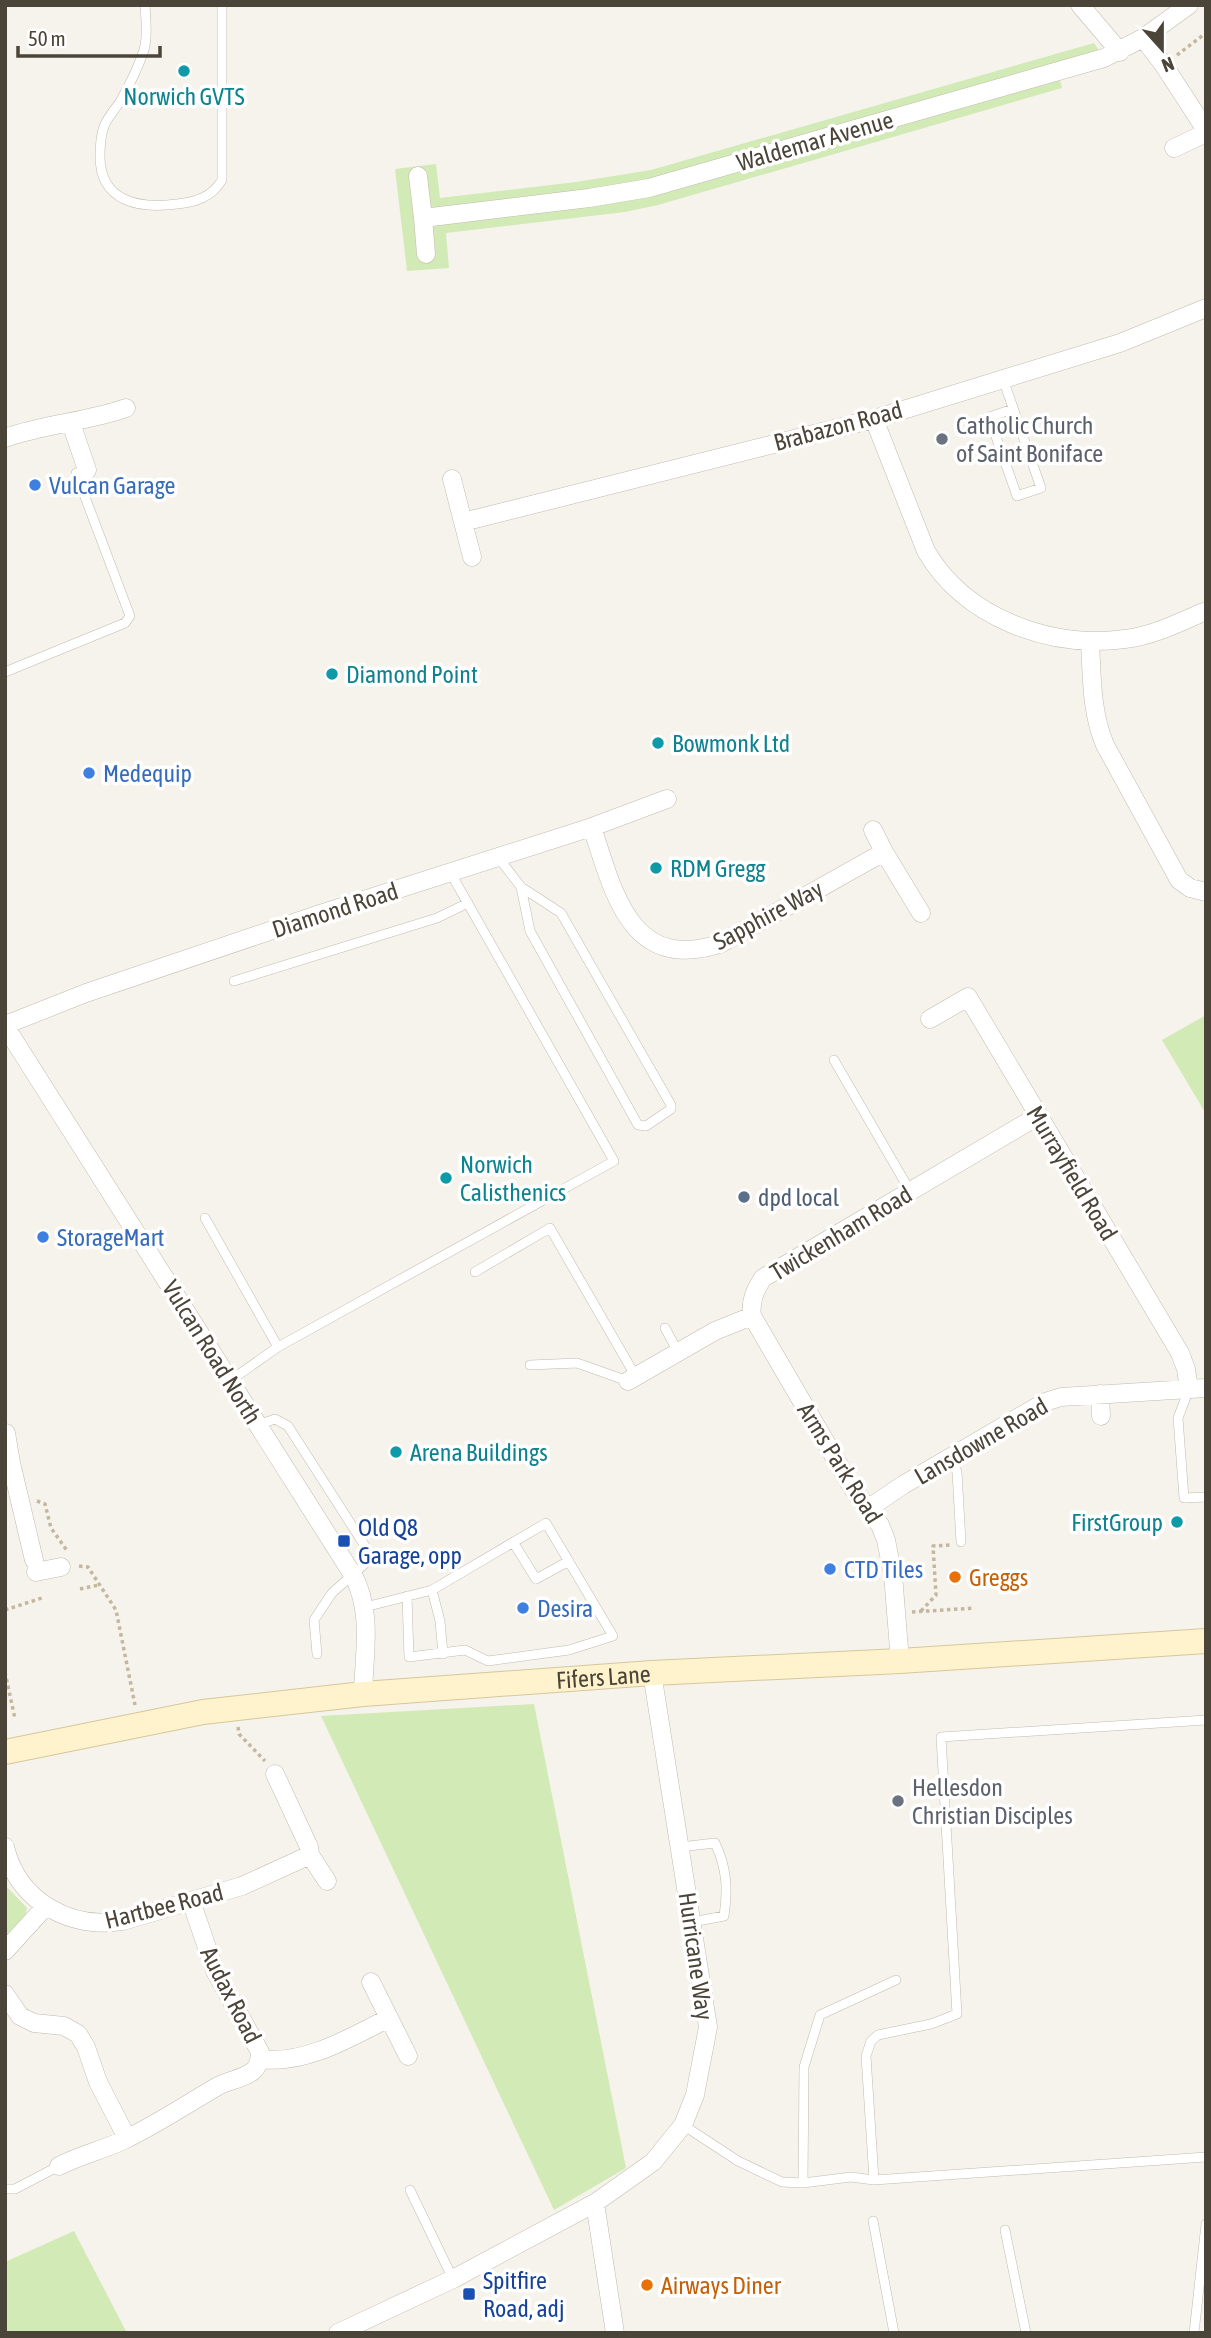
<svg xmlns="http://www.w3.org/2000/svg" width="1211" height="2338" viewBox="0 0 1211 2338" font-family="'Asap Condensed',sans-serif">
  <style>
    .green { fill: #d2eab5 }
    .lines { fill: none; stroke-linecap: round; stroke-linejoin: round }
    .lane-casing { stroke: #c2bbae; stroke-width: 10 }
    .street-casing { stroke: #c2bbae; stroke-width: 19 }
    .secondary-casing { stroke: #d6c79b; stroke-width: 26 }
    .path { stroke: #c4b79f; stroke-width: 3.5; stroke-dasharray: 3.5 3.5; stroke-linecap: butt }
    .lane { stroke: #fff; stroke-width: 9 }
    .street { stroke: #fff; stroke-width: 18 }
    .secondary { stroke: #fff3cd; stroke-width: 24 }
    .culture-dot { fill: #0f9aa8; stroke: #fff; stroke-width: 2.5 }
    .worship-dot { fill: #6b7280; stroke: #fff; stroke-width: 2.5 }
    .shop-dot { fill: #3f7fe0; stroke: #fff; stroke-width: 2.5 }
    .service-dot { fill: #5c6f8a; stroke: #fff; stroke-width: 2.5 }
    .transit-dot { fill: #1a4fb4; stroke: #fff; stroke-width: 2.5 }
    .food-dot { fill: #e8710a; stroke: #fff; stroke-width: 2.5 }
    .labels { text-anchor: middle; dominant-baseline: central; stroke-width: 7; stroke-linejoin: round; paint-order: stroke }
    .culture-label { font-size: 24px; fill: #0d838f; stroke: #fff; text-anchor: start }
    .street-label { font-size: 24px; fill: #4b4439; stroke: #fff }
    .worship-label { font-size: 24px; fill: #5b616d; stroke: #fff; text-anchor: start }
    .shop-label { font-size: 24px; fill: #366cbe; stroke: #fff; text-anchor: start }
    .service-label { font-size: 24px; fill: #4e5e75; stroke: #fff; text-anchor: start }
    .transit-label { font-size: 24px; fill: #164399; stroke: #fff; text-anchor: start }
    .food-label { font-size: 24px; fill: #c56008; stroke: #fff; text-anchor: start }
  </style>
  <rect width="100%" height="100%" fill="#f6f3ec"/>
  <path class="green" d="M1094,43l10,15 -46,14 4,16 -404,117 -33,7 -179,21 3,35 -42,3 -12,-102 41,-5 4,34 136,-16 75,-12z
    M1206,1015v99l-44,-74z
    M534,1704l92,464 -72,42 -233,-494z
    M5,1885l22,23 -3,13 -19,21z
    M74,2231l53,102h-122v-71z"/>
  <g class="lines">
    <defs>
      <path id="lane" d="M145,5c1,16 3,34 -2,48 -6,17 -14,33 -23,49 -5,7 -11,14 -15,22 -4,9 -5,22 -5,32 0,46 39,53 77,48 19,-2 35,-7 45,-24v-175
        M1003,379l38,109 -24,8 -28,-79 24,-8
        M5,672l120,-49 5,-7 -54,-143 11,-3
        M498,857l23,30 9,44 108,194 8,1 25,-17v-4l-110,-192 -40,-26
        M234,981l203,-63 31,-15
        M834,1060l76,131
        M205,1218l73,129 336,-186 -164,-289
        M475,1272l75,-44 86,149
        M665,1328l13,24
        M530,1365l47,-2 51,18
        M231,1380l47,-33
        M1189,1389l-11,29 6,80 22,-1
        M258,1425l17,-6 13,7 77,120 3,15 -36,32 -18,27 3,34
        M951,1458l6,14 4,70
        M513,1542l23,37 33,-18
        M432,1590l8,31 3,33
        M365,1607l67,-17 114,-67 67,113 -44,14 -81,11 -23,-11 -56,7 -2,-61
        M680,1847l35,-4c12,25 13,47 9,73l-32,6
        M683,2125l55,36 44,21 21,1 1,-116 16,-52 76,-35
        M874,2180l-8,-124 5,-15 7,-6 53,-11 26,-10 -16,-277 265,-17
        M803,2183l48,-6 23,3 332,-23
        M5,2189h10l44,-23
        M410,2190l43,89
        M873,2221l21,112
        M1005,2230l21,103
        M1194,2333l12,-109"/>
      <path id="street" d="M1080,5l40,47
        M1143,38l20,26 43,66
        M1174,148l32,-15
        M418,176l5,42
        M426,254l-3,-36 166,-20 60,-10 455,-130 39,-20 46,-33
        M874,419l52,132c39,67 124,98 199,88 28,-3 55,-17 81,-28
        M71,423l16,47
        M5,438c39,-14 81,-16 121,-30
        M452,479l11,43
        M472,557l-9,-35 411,-103 246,-76 86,-35
        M1090,642c2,35 1,70 15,103l74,135 11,8 16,4
        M592,827c22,67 39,147 130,116l162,-91 37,61
        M873,830l11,22
        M930,1019l38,-22 212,356 6,16 3,20
        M5,1025l81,-32 234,-79 272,-87 75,-28
        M5,1026l348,549c20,37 11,78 10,119
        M752,1316l101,173 27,36 6,15 7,35 7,86
        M628,1381l87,-50 37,-15c-2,-15 3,-26 11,-38l275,-162
        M1100,1394l1,22
        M11,1463l23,97
        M5,1464l6,-1 -5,-30
        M869,1508l34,-23 142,-83 16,-5 145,-9
        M36,1572l25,-5
        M275,1774l34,73 1,8
        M5,1847c13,54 65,83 118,74l119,-35 68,-31 17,26
        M5,1951l40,-44
        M371,1982l18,36
        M5,1994l15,22 14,7 30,3 14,8 8,13 12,35 29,56
        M260,2059c45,6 89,-21 129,-41l19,38
        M59,2166c21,-11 44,-16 65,-26 33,-16 63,-36 94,-54 11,-6 25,-7 35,-15 6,-5 7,-12 7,-19l-45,-81 -24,-70
        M595,2203l20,130
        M338,2333l115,-54 142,-76 58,-41 30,-37 12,-30 13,-68 -56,-354"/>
      <g id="secondary">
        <path id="s1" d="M5,1752l198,-40 160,-18 289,-21 248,-12 306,-20"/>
      </g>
    </defs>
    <use href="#lane" class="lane-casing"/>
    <use href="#street" class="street-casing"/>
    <use href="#secondary" class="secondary-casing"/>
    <path class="path" d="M1177,55l29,-22
      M37,1501l8,3 6,24 17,24
      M79,1566l9,1 28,43 19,95
      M80,1589l19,-4
      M5,1610l37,-12
      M921,1611l15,-16 -3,-49 17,-1
      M912,1612l63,-4
      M5,1672l10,47
      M238,1727l1,7 26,27"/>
    <use href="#lane" class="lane"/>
    <use href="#street" class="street"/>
    <use href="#secondary" class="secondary"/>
  </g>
  <g class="culture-dot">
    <circle cx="184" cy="71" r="7"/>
    <circle cx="332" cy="674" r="7"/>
    <circle cx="658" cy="743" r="7"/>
    <circle cx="656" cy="868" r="7"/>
    <circle cx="446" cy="1178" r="7"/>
    <circle cx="396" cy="1452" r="7"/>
    <circle cx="1177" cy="1522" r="7"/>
  </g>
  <g class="worship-dot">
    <circle cx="942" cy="439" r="7"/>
    <circle cx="898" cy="1801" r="7"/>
  </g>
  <g class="shop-dot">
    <circle cx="35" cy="485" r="7"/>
    <circle cx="89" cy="773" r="7"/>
    <circle cx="43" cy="1237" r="7"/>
    <circle cx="830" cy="1569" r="7"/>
    <circle cx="523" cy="1608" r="7"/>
  </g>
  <circle class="service-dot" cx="744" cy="1197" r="7"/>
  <g class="transit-dot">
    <rect x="337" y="1534" width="14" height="14" rx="3.5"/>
    <rect x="462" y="2287" width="14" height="14" rx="3.5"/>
  </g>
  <g class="food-dot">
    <circle cx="955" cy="1577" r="7"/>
    <circle cx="647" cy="2285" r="7"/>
  </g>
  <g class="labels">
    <g class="culture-label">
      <text x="184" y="96" text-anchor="middle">Norwich GVTS</text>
      <text x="346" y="674">Diamond Point</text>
      <text x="672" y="743">Bowmonk Ltd</text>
      <text x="670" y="868">RDM Gregg</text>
      <text x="460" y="1164">Norwich<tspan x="460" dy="28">Calisthenics</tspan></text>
      <text x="410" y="1452">Arena Buildings</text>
      <text x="1163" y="1522" text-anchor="end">FirstGroup</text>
    </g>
    <g class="street-label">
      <text transform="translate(815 141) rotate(-16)">Waldemar Avenue</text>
      <text transform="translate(838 426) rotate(-15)">Brabazon Road</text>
      <text transform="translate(335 910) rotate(-18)">Diamond Road</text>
      <text transform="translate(768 915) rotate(-28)">Sapphire Way</text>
      <text transform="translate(1072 1173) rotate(59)">Murrayfield Road</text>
      <text transform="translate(841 1233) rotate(-31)">Twickenham Road</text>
      <text transform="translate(212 1352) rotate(58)">Vulcan Road North</text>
      <text transform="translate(981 1441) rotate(-30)">Lansdowne Road</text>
      <text transform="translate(840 1463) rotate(58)">Arms Park Road</text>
      <text stroke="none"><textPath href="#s1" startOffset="604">Fifers Lane</textPath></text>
      <text transform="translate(164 1906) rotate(-14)">Hartbee Road</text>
      <text transform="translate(696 1956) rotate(82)">Hurricane Way</text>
      <text transform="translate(231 1995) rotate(63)">Audax Road</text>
    </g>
    <g class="worship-label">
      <text x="956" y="425">Catholic Church<tspan x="956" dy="28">of Saint Boniface</tspan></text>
      <text x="912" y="1787">Hellesdon<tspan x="912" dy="28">Christian Disciples</tspan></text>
    </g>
    <g class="shop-label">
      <text x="49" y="485">Vulcan Garage</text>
      <text x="103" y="773">Medequip</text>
      <text x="57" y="1237">StorageMart</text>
      <text x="844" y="1569">CTD Tiles</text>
      <text x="537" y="1608">Desira</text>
    </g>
    <g class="service-label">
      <text x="758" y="1197">dpd local</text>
    </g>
    <g class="transit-label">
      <text x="358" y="1527">Old Q8<tspan x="358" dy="28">Garage, opp</tspan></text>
      <text x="483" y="2280">Spitfire<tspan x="483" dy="28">Road, adj</tspan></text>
    </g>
    <g class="food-label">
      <text x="969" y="1577">Greggs</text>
      <text x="661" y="2285">Airways Diner</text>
    </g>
  </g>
  <rect width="1211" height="2338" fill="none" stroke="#4b4439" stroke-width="14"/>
  <g transform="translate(1162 49) rotate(159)" stroke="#ffffff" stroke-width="5" paint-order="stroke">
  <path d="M0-5L12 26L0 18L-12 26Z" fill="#4b4439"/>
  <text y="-10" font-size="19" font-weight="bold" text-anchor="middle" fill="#4b4439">N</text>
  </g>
  <path d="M18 46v10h142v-10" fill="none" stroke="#4b4439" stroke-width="3.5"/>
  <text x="28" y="46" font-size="21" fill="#4b4439" stroke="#ffffff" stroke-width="5" paint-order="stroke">50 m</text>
</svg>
